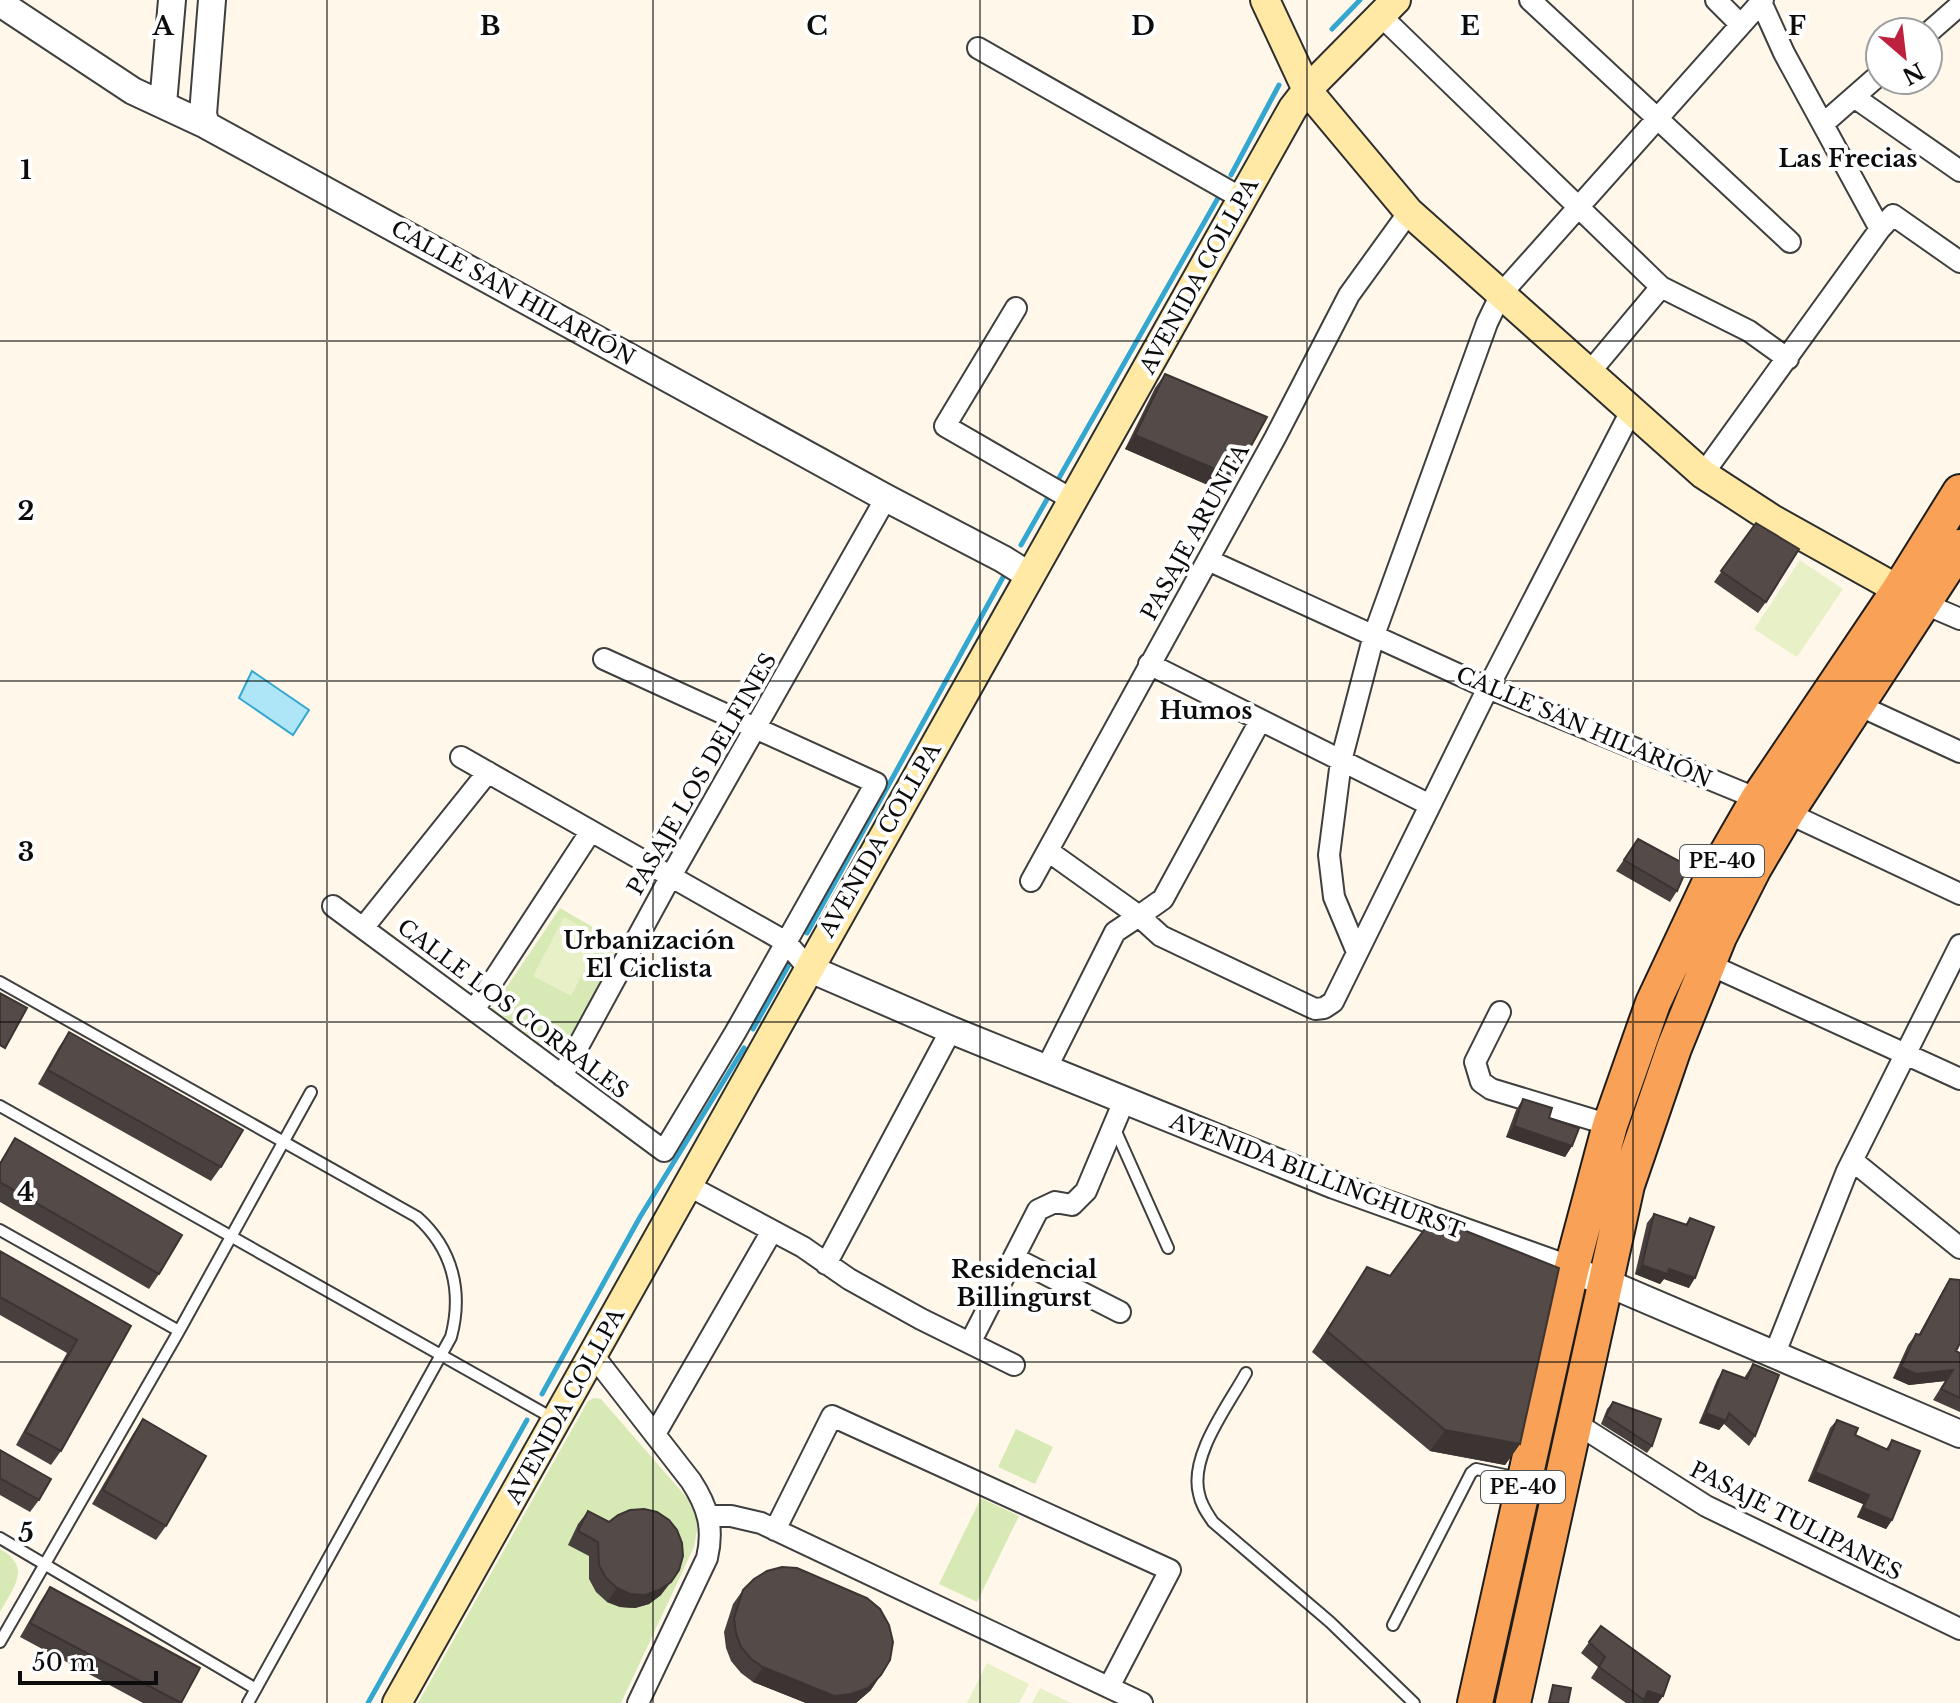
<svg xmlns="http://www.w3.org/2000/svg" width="1960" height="1703" viewBox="0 0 1960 1703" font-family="'Libre Baskerville',serif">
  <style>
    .green { fill: #d7e9b4 }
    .pitch { fill: #e7f0c6 }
    .water { fill: #aee6f7; stroke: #33a7d0; stroke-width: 2 }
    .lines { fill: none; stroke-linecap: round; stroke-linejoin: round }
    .stream { stroke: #33a7d0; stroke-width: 5 }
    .service-casing { stroke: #3f3f3f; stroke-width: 14 }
    .minor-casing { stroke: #3f3f3f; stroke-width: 24 }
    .tertiary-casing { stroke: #3f3f3f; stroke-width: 30 }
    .secondary-casing { stroke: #2e2e2e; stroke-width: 32 }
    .trunk-casing { stroke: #1d1d1d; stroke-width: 38 }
    .service { stroke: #fff; stroke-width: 10 }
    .minor { stroke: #fff; stroke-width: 20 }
    .tertiary { stroke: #fff; stroke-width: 26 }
    .secondary { stroke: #ffe9a5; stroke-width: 28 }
    .trunk { stroke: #f9a257; stroke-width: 34 }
    .wall { fill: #48403e }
    .shaded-wall { fill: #3b3432 }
    .building { fill: #544b48; stroke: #3b3432; stroke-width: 2 }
    .grid { fill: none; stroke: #0c0c0c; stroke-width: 2; stroke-opacity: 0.55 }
    .labels { text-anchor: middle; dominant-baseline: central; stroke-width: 8; stroke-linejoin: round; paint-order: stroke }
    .shield { fill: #fff; stroke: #555; stroke-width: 2 }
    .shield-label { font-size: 20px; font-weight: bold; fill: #0c0c0c }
    .street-label { font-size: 22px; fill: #0c0c0c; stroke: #fff }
    .neighbourhood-label { font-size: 24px; font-weight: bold; fill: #0c0c0c; stroke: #fff }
    .grid-label { font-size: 26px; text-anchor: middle; font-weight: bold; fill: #0c0c0c; stroke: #fff; stroke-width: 8; stroke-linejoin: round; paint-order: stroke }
  </style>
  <rect width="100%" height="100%" fill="#fff8ea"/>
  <path class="green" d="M560,908l72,42 -71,123 -74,-57z
    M594,1398l7,1 94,108 4,12 -5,28 -73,156h-203l170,-302z
    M1016,1429l37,18 -18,37 -37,-17z
    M981,1498l38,18 -42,86 -38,-18z
    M0,1549c33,18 13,39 0,63z"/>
  <path class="pitch" d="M1800,560l43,29 -46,68 -43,-28z
    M564,917l38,20 -31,59 -38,-20z
    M987,1663l42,21 -10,19h-52z
    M1040,1688l31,15h-39z"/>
  <path class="water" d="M252,671l57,39 -16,25 -54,-37z"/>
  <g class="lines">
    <path class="stream" d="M1332,29l28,-29
      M1231,175l48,-90
      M1055,485l163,-287
      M1021,545l29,-51
      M807,933l200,-363
      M753,1029l38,-68
      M542,1394l98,-177 104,-169
      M368,1703l159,-283"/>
    <defs>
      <path id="service" d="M0,982l417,235c36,32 46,75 34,120l-203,366
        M0,1106l556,314
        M1114,1127l54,121
        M0,1230l179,101
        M1246,1373c-18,33 -57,83 -47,121 2,11 8,19 14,28l117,100 84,81
        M0,1538l256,151
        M1393,1625l78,-152 5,-4 43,9
        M0,1642l179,-311 132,-239"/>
      <path id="minor" d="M1530,0l260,242
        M1716,0l24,24
        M1761,2l23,51 96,176
        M1381,16l280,271 88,44 39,28
        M1928,33l32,-28
        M978,48l265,151
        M1854,97l106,74
        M1823,124l57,-50
        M1016,308l-71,118 128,74
        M1589,373l72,-86
        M1703,474l177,-245 13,-14 67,47
        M1208,560l280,128 270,111 202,95
        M1925,604l35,15
        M1149,664l281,141
        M1858,705l102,47
        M461,757l325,185 22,26
        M1048,851l91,65 24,-17 97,-178
        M1031,881l244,-443 74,-143 60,-83
        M333,906l331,245 71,-118 141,-250 -272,-124
        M363,928l125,-156
        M1357,952l-23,-55 -5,-42 12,-94 33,-126 113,-312 14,-29 262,-294
        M1708,964l252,115
        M474,1010l117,-179
        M1500,1012l-25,50 6,20 10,7 119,36
        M1046,1069l69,-137 24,-16 22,20 154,73 9,-1 9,-6 155,-314 143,-277
        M562,1076l109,-200 215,-378
        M1853,1161l107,87
        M689,1186l114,61 46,32 72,40 93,46
        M1014,1258l106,54
        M826,1264l125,-234
        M970,1343l68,-133 17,-8 17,3 14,-14 38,-90
        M1775,1353l72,-182 113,-226
        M593,1355l98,126c17,26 23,47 16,77l-69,145
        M1574,1422l132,84 254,123
        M655,1434l117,-203
        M709,1516h22l30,7 381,180
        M775,1530l57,-114 338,154 -61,117"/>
      <path id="tertiary" d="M0,3l133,88 73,34 680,373 117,61 27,17
        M163,104l9,-104
        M206,125l-3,-11 9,-114
        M808,968l143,62 383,155 271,97 355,152"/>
      <path id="secondary" d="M1265,0l42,90 102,122 294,262 69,45 145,81
        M397,1703l896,-1595 14,-18 89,-90"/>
      <path id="trunk" d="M1475,1703l96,-432 39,-146 43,-122 55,-117 50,-87 141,-209 61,-98
        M1513,1703l114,-518 47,-137 45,-111 35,-69 33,-56 173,-265"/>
    </defs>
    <use href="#service" class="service-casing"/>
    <use href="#minor" class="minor-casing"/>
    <use href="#tertiary" class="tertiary-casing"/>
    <use href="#secondary" class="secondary-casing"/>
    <use href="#trunk" class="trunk-casing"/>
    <use href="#service" class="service"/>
    <use href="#minor" class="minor"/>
    <use href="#tertiary" class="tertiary"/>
    <use href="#secondary" class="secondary"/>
    <use href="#trunk" class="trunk"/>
  </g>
  <path class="wall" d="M1165,374l59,118 -99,-43 30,-61z
    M1756,523l10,79 -8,11 -44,-31z
    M1638,839l39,52 -7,11 -54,-31z
    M69,1032l152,135 -10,14 -173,-97 21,-37z
    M1523,1099l26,19 23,28 -7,11 -59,-20 10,-27z
    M15,1138l144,136 -10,15 -149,-87v-40z
    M1654,1214l31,11 5,-7 -1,70 -25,-9 -4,5 -25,-10 12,-51z
    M0,1251l131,75 -70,125 -10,14 -35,-20 51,-92 -67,-38z
    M1367,1267l23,9 130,168 -15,21 -75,-14 -118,-99z
    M1950,1279l6,72 4,2v59l-27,-12 12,-19 -36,4 -16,-7 15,-33 8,-11h3l24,-44z
    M1753,1364l2,72 -6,10 -25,-22 -5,6 -20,-7 18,-43 6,-10 21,8z
    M1613,1402l39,44 -5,7 -46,-29 6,-15z
    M143,1419l23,107 -10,14 -64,-36 41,-70z
    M1837,1420l18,15 31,14 6,-9v80l-6,9 -29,-12 6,-13 -55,-23 22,-53z
    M0,1450l39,50 -9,12 -30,-17z
    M588,1511l21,11 52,73 -12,9 -14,4 -15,-1 -13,-5 -11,-10 -7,-13v-23l-21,-11 10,-21z
    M50,1587l131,116h-38l-123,-66 20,-35z
    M743,1590l128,100 -15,13h-50l-53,-21 -12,-9 -10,-12 -5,-13 -2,-16 9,-28z
    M1601,1626l62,70 -5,7h-32l-35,-25 7,-11 -17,-14z"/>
  <path class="shaded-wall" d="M1135,435l99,42 -10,15 -99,-43z
    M1514,1126l58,20 -7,11 -59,-20z
    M1642,1265l27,4 26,9 -6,10 -25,-9 -4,5 -25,-10z
    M1901,1367l52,3 -8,11 -36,4 -16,-7z
    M1706,1413l20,8 -7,9 -20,-7z
    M1445,1430l75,14 -15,21 -75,-14z
    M1815,1472l54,23 -6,9 -55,-23z
    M1863,1508l29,12 -6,9 -29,-12z
    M671,1582l-10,13 -12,9 -14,4 -15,-1 -13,-5 10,-14z
    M763,1667l118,8 -10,15 -15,13h-50l-53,-21z
    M1648,1691l15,5 -5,7h-16z"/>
  <path class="building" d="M1165,374l102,43 -33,60 -99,-42z
    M1756,523l43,26 -33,53 -45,-31z
    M1638,839l50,27 -11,25 -53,-31z
    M0,993l27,15 -22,40 -5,-3z
    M69,1032l174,98 -22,37 -173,-97z
    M1523,1099l29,9 -3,10 30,10 -7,18 -58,-20z
    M15,1138l167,97 -23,39 -159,-92v-18z
    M1654,1214l33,11 3,-7 24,9 -19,51 -26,-9 -2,5 -25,-9z
    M1433,1218l126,50 -39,176 -75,-14 -118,-99 40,-64 23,9z
    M0,1251l131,75 -70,125 -36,-19 52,-92 -77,-43z
    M1950,1279l10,1v63l-4,8 4,2v45l-19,-9 12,-19 -37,4 -15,-7 15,-33 4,1z
    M1753,1364l26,11 -24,61 -26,-23 -3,8 -20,-8 17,-43 24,9z
    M1613,1402l48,17 -9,27 -46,-30z
    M143,1419l63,37 -40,70 -63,-36z
    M1837,1420l21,8 -3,7 33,15 4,-10 28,11 -28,69 -29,-12 6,-13 -54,-23z
    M0,1450l51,29 -12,21 -39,-22z
    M644,1509l13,3 12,8 8,10 5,13 1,13 -4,14 -8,12 -12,8 -14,5 -15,-1 -13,-6 -11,-10 -7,-13 -1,-23 -20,-11 10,-20 21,11 9,-7 12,-5z
    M782,1567l15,1 70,30 13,11 9,16 4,17 -3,18 -9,15 -13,13 -17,6 -17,2 -71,-29 -12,-8 -10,-12 -5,-14 -2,-15 9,-28 11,-11 13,-8z
    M50,1587l150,81 -19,35 -151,-80z
    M1601,1626l69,50 -7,20 -15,-5 -4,9 -45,-33 6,-10 -16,-15z
    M1553,1685l18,3 -3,15h-19z"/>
  <path class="grid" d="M327,0v1703M653,0v1703M980,0v1703M1307,0v1703M1633,0v1703M0,341h1960M0,681h1960M0,1022h1960M0,1362h1960"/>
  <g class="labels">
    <g class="shield">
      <rect x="1680" y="845" width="84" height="32" rx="6"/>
      <rect x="1481" y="1471" width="84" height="32" rx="6"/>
    </g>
    <g class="shield-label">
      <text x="1722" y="861">PE-40</text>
      <text x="1523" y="1487">PE-40</text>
    </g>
    <g class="street-label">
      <text transform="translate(1199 276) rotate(-61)">AVENIDA COLLPA</text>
      <text transform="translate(513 293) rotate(29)">CALLE SAN HILARIÓN</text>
      <text transform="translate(1195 532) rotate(-61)">PASAJE ARUNTA</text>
      <text transform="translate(1584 727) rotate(23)">CALLE SAN HILARIÓN</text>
      <text transform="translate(702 774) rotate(-60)">PASAJE LOS DELFINES</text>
      <text transform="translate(880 840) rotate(-60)">AVENIDA COLLPA</text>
      <text transform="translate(513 1009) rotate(37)">CALLE LOS CORRALES</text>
      <text transform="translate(1317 1176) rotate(21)">AVENIDA BILLINGHURST</text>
      <text transform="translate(565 1406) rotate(-61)">AVENIDA COLLPA</text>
      <text transform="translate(1796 1521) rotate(27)">PASAJE TULIPANES</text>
    </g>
    <g class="neighbourhood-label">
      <text x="1848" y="158">Las Frecias</text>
      <text x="1206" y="710">Humos</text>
      <text x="649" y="940">Urbanización<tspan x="649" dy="28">El Ciclista</tspan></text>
      <text x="1024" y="1269">Residencial<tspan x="1024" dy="28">Billingurst</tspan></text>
    </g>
  </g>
  <g class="grid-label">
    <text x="163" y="35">A</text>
    <text x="490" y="35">B</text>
    <text x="817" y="35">C</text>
    <text x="1143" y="35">D</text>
    <text x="1470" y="35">E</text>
    <text x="1797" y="35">F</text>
    <text x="26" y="179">1</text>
    <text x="26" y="520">2</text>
    <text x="26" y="861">3</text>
    <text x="26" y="1201">4</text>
    <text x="26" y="1542">5</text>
  </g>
  <g transform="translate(1904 56) rotate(152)"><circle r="38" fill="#ffffff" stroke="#9e9e9e" stroke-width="2"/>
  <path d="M0-6L14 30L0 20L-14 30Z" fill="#be213e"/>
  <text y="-12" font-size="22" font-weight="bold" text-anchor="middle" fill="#0c0c0c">N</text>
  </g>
  <path d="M20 1671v12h136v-12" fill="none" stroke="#0c0c0c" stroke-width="4"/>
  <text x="32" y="1671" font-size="24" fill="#0c0c0c" stroke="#ffffff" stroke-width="6" paint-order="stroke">50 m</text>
</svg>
